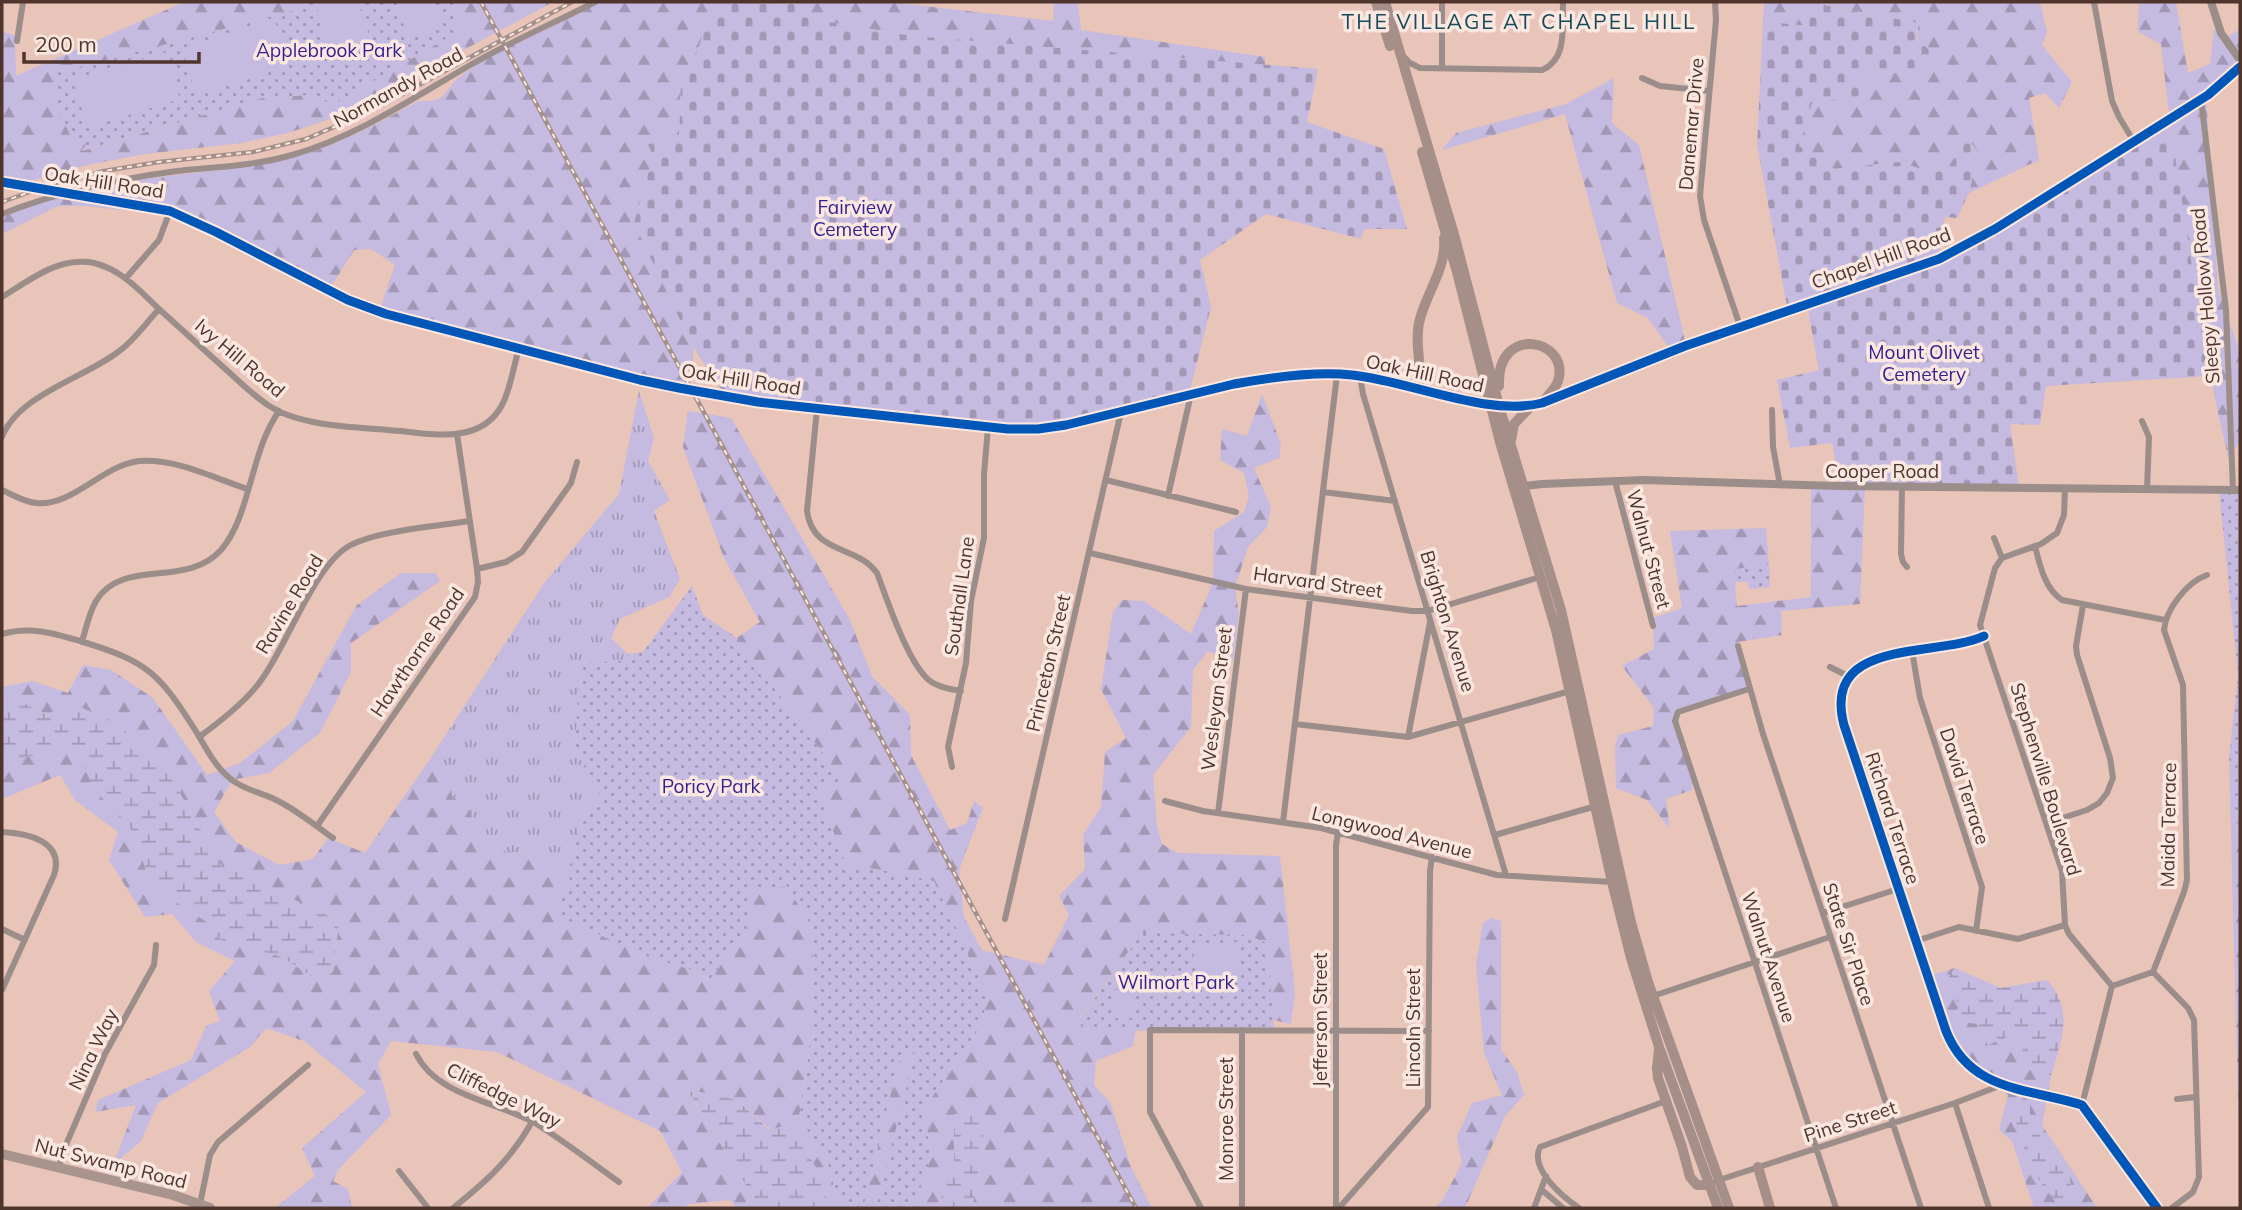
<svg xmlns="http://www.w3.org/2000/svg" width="2242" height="1210" viewBox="0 0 2242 1210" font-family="Mulish,sans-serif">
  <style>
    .grass { fill: url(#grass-tufts) }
    .forest { fill: url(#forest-firs) }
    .wetland { fill: url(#wetland-marsh) }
    .cemetery { fill: url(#cemetery-stones) }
    .park { fill: url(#park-dots) }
    .pitch { fill: #c5badf }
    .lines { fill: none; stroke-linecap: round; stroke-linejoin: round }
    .minor { stroke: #9b8d89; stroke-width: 6 }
    .tertiary { stroke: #9b8d89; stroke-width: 8 }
    .secondary { stroke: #a8948d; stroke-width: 10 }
    .trunk { stroke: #a58f88; stroke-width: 10 }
    .rail-casing { stroke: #a4908a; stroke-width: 4.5 }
    .rail { stroke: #fce7e1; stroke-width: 2; stroke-dasharray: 5; stroke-linecap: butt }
    .cycleway-casing { stroke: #fce7e1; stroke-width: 13 }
    .cycleway { stroke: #0057b8; stroke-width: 9 }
    .labels { text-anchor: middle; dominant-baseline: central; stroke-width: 7; stroke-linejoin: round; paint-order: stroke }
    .park-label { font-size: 19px; fill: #301e95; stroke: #fce7e1 }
    .street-label { font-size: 19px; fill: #4f352c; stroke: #fce7e1 }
    .neighbourhood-label { font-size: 21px; letter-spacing: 2px; fill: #134a58; stroke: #fce7e1 }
  </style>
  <defs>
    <pattern id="grass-tufts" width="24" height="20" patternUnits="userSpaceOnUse" patternTransform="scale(1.75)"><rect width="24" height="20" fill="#c5badf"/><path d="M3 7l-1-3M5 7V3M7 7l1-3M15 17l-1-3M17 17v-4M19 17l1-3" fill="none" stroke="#a298b5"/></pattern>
    <pattern id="forest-firs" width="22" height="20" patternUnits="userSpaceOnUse" patternTransform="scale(1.75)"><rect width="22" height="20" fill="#c5badf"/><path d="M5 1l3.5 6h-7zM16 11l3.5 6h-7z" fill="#a298b5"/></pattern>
    <pattern id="wetland-marsh" width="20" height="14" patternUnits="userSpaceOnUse" patternTransform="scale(1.75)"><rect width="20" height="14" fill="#c5badf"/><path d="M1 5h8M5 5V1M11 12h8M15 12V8" fill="none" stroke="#a298b5"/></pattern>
    <pattern id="cemetery-stones" width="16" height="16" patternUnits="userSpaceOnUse" patternTransform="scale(1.75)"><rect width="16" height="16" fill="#c5badf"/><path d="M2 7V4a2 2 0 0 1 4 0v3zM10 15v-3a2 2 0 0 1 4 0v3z" fill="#a298b5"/></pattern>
    <pattern id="park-dots" width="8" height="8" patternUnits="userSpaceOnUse" patternTransform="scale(1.75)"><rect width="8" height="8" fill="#c5badf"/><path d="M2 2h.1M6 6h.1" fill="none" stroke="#a298b5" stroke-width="1.8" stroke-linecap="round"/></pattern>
  </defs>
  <rect width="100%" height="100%" fill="#e8c4b9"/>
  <path class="grass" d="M639,391l15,47 -6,23 22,39 -16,11 26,68 -11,18 -49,22 -9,19 17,16 -4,7 -22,138 -33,78 -33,-22 -51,-6 -16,-40 -17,-13 -3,-24 -21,-10 117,-180 74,-88z"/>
  <path class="forest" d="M184,2h120v6l-218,137 -4,6 180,-53 44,-3 28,9 123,-72 -3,-30h99l-160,86 -66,32 -39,13 -47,10 -96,11 -54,10 -89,25v-158l13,5 1,40z
    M600,2h115l-17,47 -17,27 -2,68 -34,-5 8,17 -18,67 58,124v14l-13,27 -301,-77 16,-46 -24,-16 -17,1 -25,40 -141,-72 -100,-12h-30l-56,28v-17c47,-19 100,-32 150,-39 47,-7 93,-8 139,-20 45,-12 86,-34 127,-57 30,2 24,-10 43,-25 40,-33 93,-50 139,-74z
    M777,2h114l162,19 1,-19h24l3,28 184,27v9l-353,-30 -102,-17 -12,-15z
    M1764,2h276l7,30 -5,13 30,37 -13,26 -14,-15 -16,5 10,62 -70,33 9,-41 -10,-13 -20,28 -20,4 -30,-9 -64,7 -35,-23 14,-50 53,-27 52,7v-53l-99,-19 -15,1 2,21 -43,-5z
    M2139,2h37l12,71 22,-9 4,-35 13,8 13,-8v35l-34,30 12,195 22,63v90l-12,14c-32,-135 -52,-274 -67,-412l-23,-12z
    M1614,78l-2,45 27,22 47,200 -15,6 -23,-33 -31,-15 -52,-189 -123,36 14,-17 110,-29z
    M1262,394l19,50 -2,14 -25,10 17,39 -4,20 -19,20 -13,40 4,27 -6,47 -25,-10 -15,19 -2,57 -38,48 4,52 5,17 16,9 102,3 15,137 -4,31 -18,-4 -2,-8 -129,-79 -63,86 5,12 52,-1 -3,16 -37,15 -2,24 16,17 21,65 21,41h-180l13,-68 -11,-27 -20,2v52l-17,41h-23l17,-51 -7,-49 51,-72 -126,-163 -24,-63 -5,-22 20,-6 -11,-20 -92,-124 23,-16 -36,-64 -41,-111 5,-36 43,7 118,200 23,58 38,39 1,40 39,75 17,-7 7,-22 9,7 -24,62 5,47 18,33 62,15 25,-50 -10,-19 26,-27 -2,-34 18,-28 4,-55 21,-14 -25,-49 12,-77 9,-12 22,1 47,33 22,-52 1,-51 30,-19 5,-15 -5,-24 -24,-13 2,-31 25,7z
    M1811,484l54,1 -5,119 -79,7 1,24 -44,7 10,47 -70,23c1,28 16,53 14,78l-26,9 4,30 -23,-29 -31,-12 -1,-41 3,-12 35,-9 1,-18 -32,-42 32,-17 -1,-31 29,-10 -12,-77 96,-3 4,51 -35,3 2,24 74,-9z
    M401,573h35l4,8 -89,62v29l-31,61 -51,40 -37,7 -18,32 22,30 43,23 34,-6 15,-21 37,15 63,-91 21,10 3,24 17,13 16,40 52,6 33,22 -13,38 89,41 43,13 20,10 41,-88 37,-5 27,44 -5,121 -10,67 28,42 10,37 19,11h-28l-8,-34 -83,-74 -50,-10 73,118h-24l-6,-8 -41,4 -6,4h-36l35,-36 -22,-41 -163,-79 -106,-11 -13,23 13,51 -53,55 -5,11 15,8 4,19h-77l40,-32 -13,-28 64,-56 -62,-51 -38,-13 -16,19 -92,56 -17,38 -28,24 23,-60 -41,7 3,-12 93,-40 15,-34 14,-5 -11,-30 26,-30 -39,-19 -24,-28 -27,3 -36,-57 9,-28 -43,-32 -15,-25 -58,24v-36l72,-17 22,44 41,46 12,48 61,40 8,15 64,18 29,19 22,-4 6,-51 -118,-56 -58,-101 -85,-58 -28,10 -38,-18 -10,2v-13l31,-6 35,12 15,-28 28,5 42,28 54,77 33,-12 53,-42 63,-115z
    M2229,757l9,76 2,4v338z
    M1491,918l10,3v128l16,23 7,23 -19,21 -40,92h-31l8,-7 20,-38 -5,-26 15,-34 30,-8 -18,-42 -8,-88 7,-42z
    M1955,968l-10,14 33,42 45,7v36l28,9 -9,49 55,83h-24l-4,-37 -39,-47v-20l-5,-8 -10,22 15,50 26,33v7h-22l-22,-67 -13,-11 9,-35 -51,-45 -28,-74z
    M916,1053l-40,155h-13l37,-153z"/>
  <path class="wetland" d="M11,697l38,19 29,-10 38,17 47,41 58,101 118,56 -6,51 -22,4 -29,-19 -64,-18 -8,-15 -61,-40 -12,-48 -42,-46 -21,-44 -72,17v-63z
    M1955,968l45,20 47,-8c28,31 14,60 4,96l-28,-9 -1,-36 -39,16 -5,-23 -25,-3 6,-16 -14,-23z
    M687,1089l50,11 32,30 21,-6 30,50 8,34h-68z
    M2024,1095l6,8v21l39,47 4,37h-17l-1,-7 -25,-33 -15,-50z
    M975,1113l10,27 -13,68h-35l17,-41v-53z"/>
  <path class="cemetery" d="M715,2l83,2 13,15 101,17 406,33 -11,53 77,27 23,80h-43l-3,10 -95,-25 -66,46 11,47 -22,87 -137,34 -327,-33 -32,-48 -59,-124 19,-67 -8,-18 34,5 2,-67 17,-27z
    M1804,4h15l99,19 -1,17 15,12 -14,24 -52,-7 -6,35 -46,-8 -15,50 35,23 64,-7 30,9 20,-4 20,-28 10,13 -9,41 -12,25 -12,-1 -7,41 231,-140 40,258 -163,10 -6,39 -30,-1 9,63 -179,-2 -8,-42 -42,5 -13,-68 42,-10 -12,-65 -19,6 -31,-167 6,-123 42,5z"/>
  <path class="park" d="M304,2h150l3,30 -123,72 -28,-9 -44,3 -181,53 5,-6 -15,-8 -14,-29 -4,-34 250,-66z
    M2240,489v348l-2,-4 -9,-76 9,-83 -19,-184z
    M1768,564l2,23 -21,2 -1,-7h-12v-13z
    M692,586l11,29 34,23 92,124 11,20 -20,6 5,22 24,63 8,-8 77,16 55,117 -14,38 -51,72 7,49 -17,51h-38l39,-155 -15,2 -37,153h-7l-19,-11 -10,-37 -28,-42 10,-67 5,-121 -27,-44 -37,5v35l-40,53 -21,-10 -43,-13 -90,-41 14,-37 -3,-2 14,-51 21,-26 -27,-50 5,-86 44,-2 4,-7 15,-2z
    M1142,933l105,2 20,8 7,87 -190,1 -5,-11z"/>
  <path class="pitch" d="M315,2h43l13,39 -40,12z
    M396,2h38l9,25 -35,11z
    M275,19l13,47 -92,29 -14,-47z
    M167,52l13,47 -93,29 -13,-48z
    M1237,942l2,35 -18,7 -22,-6 -7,-18 6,-16z
    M1115,990h19l-1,28h-18z"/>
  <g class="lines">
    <path class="minor" d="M1442,2v66
      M1715,2l1,18 -16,176 4,24 36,106
      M2094,2l18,99 7,16 14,23
      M17,41l6,-39
      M1404,57l6,6 10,5 122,2c26,-11 20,-44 21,-68
      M1642,78l18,8 49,5
      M2201,99l25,211 7,180
      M2,214c56,-22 115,-35 175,-43 39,-4 77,-5 115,-16 66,-19 121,-57 180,-91 40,-23 82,-41 123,-62
      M126,278l33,-38 11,-29
      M2,297c28,-17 57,-41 92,-34 28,7 45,27 65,46 21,19 42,38 63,57 16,14 31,30 49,41 34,21 91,20 130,24 35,4 81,12 101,-26 9,-17 11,-38 17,-56
      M1360,376l3,18 143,481
      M817,409l-10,102c6,44 49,33 70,62 10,26 31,91 53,108 8,6 20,8 31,10
      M1772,410l1,37 7,38
      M2142,421l7,16 -2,52
      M2,437c16,-42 82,-59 116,-85 16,-11 28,-29 41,-43
      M1106,480l130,32
      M1615,481l38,145
      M1902,486l-1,68 2,8 4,5
      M2065,488l-1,27 -7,18 -16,11 -39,14 -7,10 -15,57 82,246 3,54 4,9 43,52 -30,119
      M2,490c11,5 22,12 34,13 36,4 67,-38 103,-42 36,-3 75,17 108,28
      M1323,492l72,9
      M1168,496l23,-102
      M1994,538l8,20
      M2035,546c5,20 10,43 27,54l103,20
      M1090,553l156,36 166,22h16l112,-34
      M477,569l29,-7 16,-10 49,-69 6,-21
      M2,634c28,-8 51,-1 78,7 69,21 79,32 117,92 10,17 19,35 35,47 14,11 33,13 48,22 19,10 36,24 53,36
      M1984,636c-48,22 -163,1 -140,89l102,306c24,61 82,57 136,74l75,103
      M82,642c4,-14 7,-29 14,-41 27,-44 90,-12 125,-51 30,-35 29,-98 58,-139
      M1738,646l25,88 158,474
      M1912,651l8,47 62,189 -6,44
      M1830,667l20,10
      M1749,689l-71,23 -3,9 161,487
      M1295,724l113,13 162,-46
      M199,737c22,-16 48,-36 63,-58 25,-34 53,-114 87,-133 26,-15 89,-20 121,-25
      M1408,737l22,-115
      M952,767l-4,-20 18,-84 5,-62 13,-63v-64l4,-47
      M1165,801l38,10 118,17 176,47 115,7
      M1218,813l28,-224
      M1283,822l54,-447
      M2047,823l40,-13 12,-7 8,-10 6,-15 -3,-20 -33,-103 -1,-9 7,-41
      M317,826l158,-229 3,-15 -1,-13 -20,-135
      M1495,835l101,-29
      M1823,913l75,-24
      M1005,919l116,-507
      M2,929l23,11
      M1916,941l43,-14 59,12 47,-14
      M2153,972l31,-80 3,-12 -4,-195 -19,-55c2,-21 23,-48 43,-55
      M2153,972l35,36 6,12 5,157 -6,15 -21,16
      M2112,986l41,-14
      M2,990l52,-115c11,-34 -27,-42 -52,-43
      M1653,996l177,-59
      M416,1054c22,43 80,47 119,69 29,18 56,39 84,59
      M2177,1099l19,-2
      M1955,1103l34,105
      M59,1168l3,-14 43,-100 49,-89 2,-20
      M399,1171l29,37
      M1716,1181l239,-78 44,-17
      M1542,1190l21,18
      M200,1204l10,-49 8,-13 90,-77
      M453,1208c34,-27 57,-48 79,-86
      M1201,1208l-51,-96v-82l279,1
      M1242,1208v-178
      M1336,1208v-363l2,-13
      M1339,1208l89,-101 2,-236 2,-14
      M1534,1208l12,-32
      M1579,1208c-16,-11 -50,-39 -39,-61l126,-46"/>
    <path class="tertiary" d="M2211,2l10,31 19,27
      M2,182l168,29 46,21 132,68 38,14 254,66 39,8 79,14 250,27h30l28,-4 168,-41c33,-6 84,-13 118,-9 58,6 134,42 190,28l143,-57 254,-87 56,-30 213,-134 32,-28
      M1524,486l18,-2 101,-4 196,6 401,4"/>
    <path class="secondary" d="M2,1154l171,41 37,13"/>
    <path class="trunk" d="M1376,2l14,44
      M1385,2l70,236 44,168 62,204 70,312 17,60 81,226
      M1422,152l35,120 43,170 56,188 56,252 19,76 28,89 59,161
      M1499,386c-3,-63 72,-47 59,-5 -3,9 -11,15 -16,22
      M1419,389c4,-23 -5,-44 0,-66 6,-29 28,-54 25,-85
      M1511,440l3,-16 18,-19
      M1659,1049l-2,19 1,10 24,69 8,30 7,8h13
      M1758,1167l12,41"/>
    <defs>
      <path id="rail" d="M481,2l655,1206
        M2,202l36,-13 66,-18 55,-9 94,-10 53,-13 65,-28 201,-109"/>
    </defs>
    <use href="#rail" class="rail-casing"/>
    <use href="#rail" class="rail"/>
    <defs>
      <path id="cycleway" d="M2,182l168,29 46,21 132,68 38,14 254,66 39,8 79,14 250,27h30l28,-4 168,-41c33,-6 84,-13 118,-9 58,6 134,42 190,28l143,-57 254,-87 56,-30 213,-134 32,-28
        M1984,636c-48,22 -163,1 -140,89l102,306c24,61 82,57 136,74l75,103"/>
    </defs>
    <use href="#cycleway" class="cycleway-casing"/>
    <use href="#cycleway" class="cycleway"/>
  </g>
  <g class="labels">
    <g class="park-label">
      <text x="329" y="50">Applebrook Park</text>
      <text x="855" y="207">Fairview<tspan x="855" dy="22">Cemetery</tspan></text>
      <text x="1924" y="352">Mount Olivet<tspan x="1924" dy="22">Cemetery</tspan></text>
      <text x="711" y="786">Poricy Park</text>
      <text x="1176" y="982">Wilmort Park</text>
    </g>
    <g class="street-label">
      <text transform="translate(398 87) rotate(-29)">Normandy Road</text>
      <text transform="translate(1691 124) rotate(-85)">Danemar Drive</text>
      <text transform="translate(104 182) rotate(9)">Oak Hill Road</text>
      <text transform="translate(1881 258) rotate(-20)">Chapel Hill Road</text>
      <text transform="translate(2205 296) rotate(-95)">Sleepy Hollow Road</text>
      <text transform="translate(240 358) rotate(40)">Ivy Hill Road</text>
      <text transform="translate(1425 373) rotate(12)">Oak Hill Road</text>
      <text transform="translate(741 379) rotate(9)">Oak Hill Road</text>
      <text x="1882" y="471">Cooper Road</text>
      <text transform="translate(1649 549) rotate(75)">Walnut Street</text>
      <text transform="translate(1318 582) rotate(8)">Harvard Street</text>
      <text transform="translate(959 596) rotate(-82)">Southall Lane</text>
      <text transform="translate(289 604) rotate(-59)">Ravine Road</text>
      <text transform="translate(1448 621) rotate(73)">Brighton Avenue</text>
      <text transform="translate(417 652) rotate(-56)">Hawthorne Road</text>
      <text transform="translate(1048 663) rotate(-77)">Princeton Street</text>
      <text transform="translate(1216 699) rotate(-83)">Wesleyan Street</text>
      <text transform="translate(2046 779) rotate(73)">Stephenville Boulevard</text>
      <text transform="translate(1965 786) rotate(72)">David Terrace</text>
      <text transform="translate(1893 818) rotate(72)">Richard Terrace</text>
      <text transform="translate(2168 825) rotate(-89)">Maida Terrace</text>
      <text transform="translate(1392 832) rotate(14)">Longwood Avenue</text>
      <text transform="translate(1849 944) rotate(72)">State Sir Place</text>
      <text transform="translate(1769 957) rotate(72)">Walnut Avenue</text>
      <text transform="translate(1320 1020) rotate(-90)">Jefferson Street</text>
      <text transform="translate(1413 1028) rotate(-90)">Lincoln Street</text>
      <text transform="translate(93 1049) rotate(-64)">Nina Way</text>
      <text transform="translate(504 1095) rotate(26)">Cliffedge Way</text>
      <text transform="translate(1226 1119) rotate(-90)">Monroe Street</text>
      <text transform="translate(1850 1121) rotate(-18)">Pine Street</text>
      <text transform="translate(111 1163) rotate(14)">Nut Swamp Road</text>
    </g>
    <g class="neighbourhood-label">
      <text x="1519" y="21">THE VILLAGE AT CHAPEL HILL</text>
    </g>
  </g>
  <rect width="2242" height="1210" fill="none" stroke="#4f352c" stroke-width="7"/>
  <path d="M24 52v10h175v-10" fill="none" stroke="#4f352c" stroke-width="3.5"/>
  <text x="35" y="52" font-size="21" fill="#4f352c" stroke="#fce7e1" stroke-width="5" paint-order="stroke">200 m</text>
</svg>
